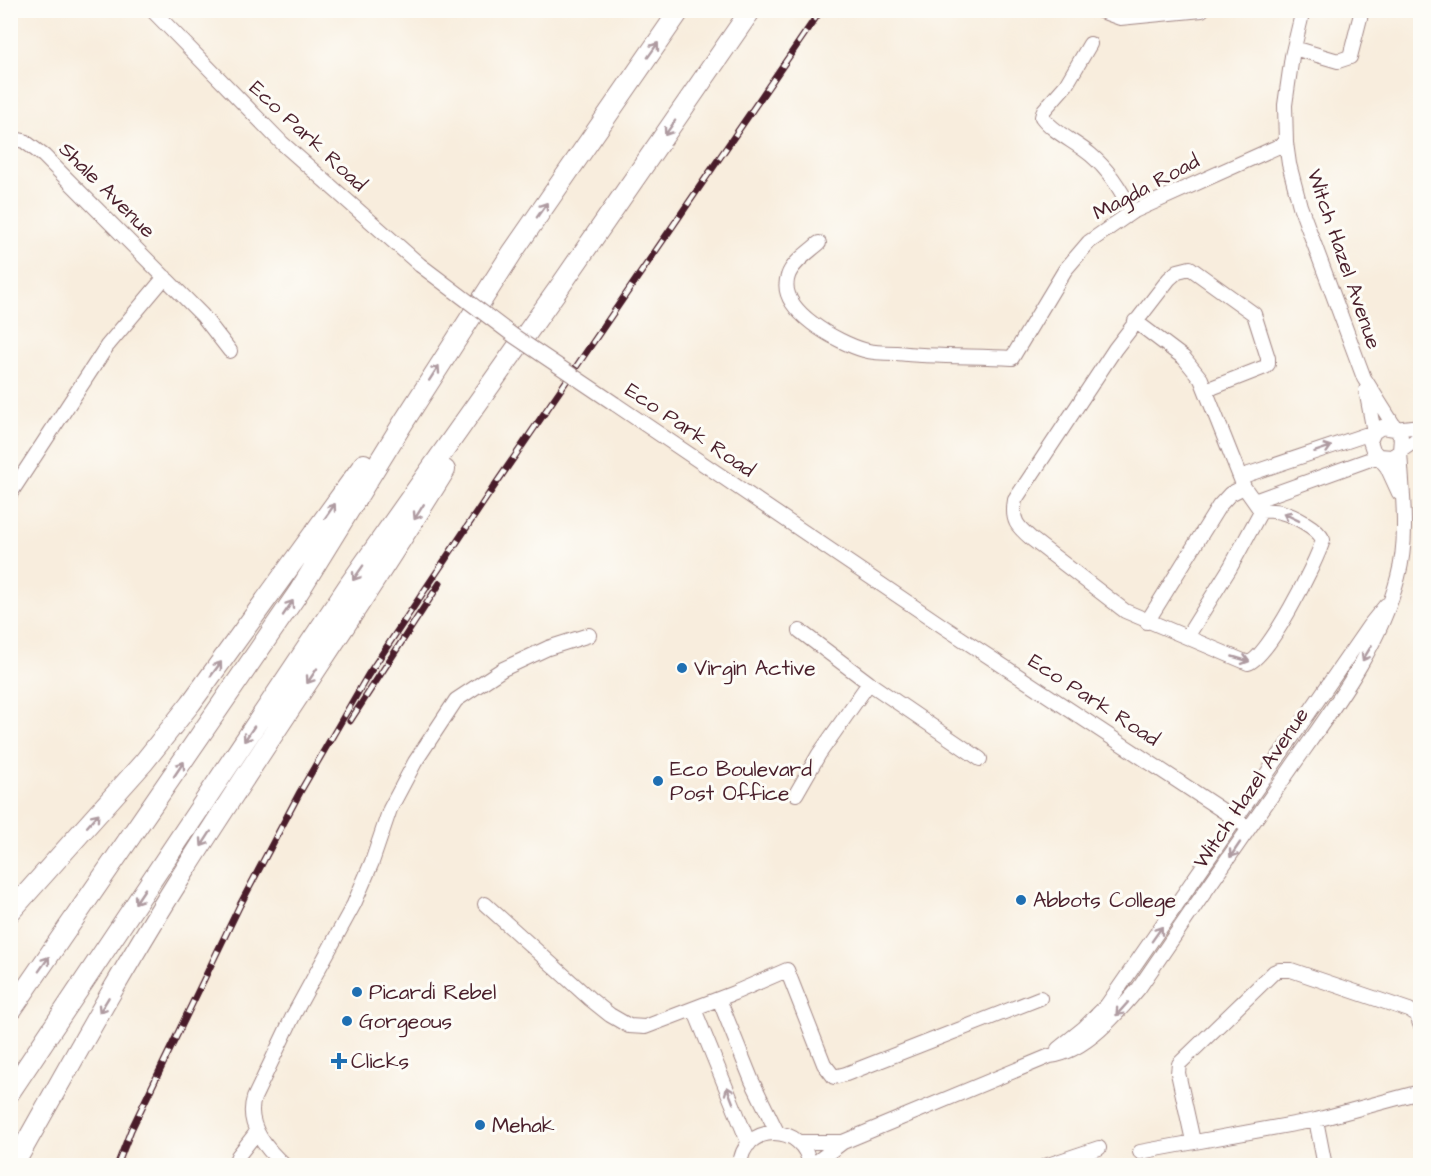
<svg xmlns="http://www.w3.org/2000/svg" width="1431" height="1176" viewBox="0 0 1431 1176" font-family="'Architects Daughter',sans-serif">
  <style>
    .lines { fill: none; stroke-linecap: round; stroke-linejoin: round }
    .minor-casing { stroke: #a18684; stroke-width: 16 }
    .highway-casing { stroke: #a18684; stroke-width: 22 }
    .minor { stroke: #fff; stroke-width: 14 }
    .highway { stroke: #fff; stroke-width: 20 }
    .rail-casing { stroke: #4a1f2b; stroke-width: 7 }
    .rail { stroke: #fdfcf7; stroke-width: 4.5; stroke-dasharray: 14; stroke-linecap: butt }
    .minor-bridge-casing { stroke: #a18684; stroke-width: 16; stroke-linecap: butt }
    .minor-bridge { stroke: #fff; stroke-width: 14 }
    .oneway { stroke: #ae9aa0 }
    .poi-dot { fill: #1f6fb2; stroke: #fdfcf7; stroke-width: 2 }
    .labels { text-anchor: middle; dominant-baseline: central; stroke-width: 6; stroke-linejoin: round; paint-order: stroke }
    .street-label { font-size: 21px; fill: #4a1f2b; stroke: #fdfcf7 }
    .poi-label { font-size: 21px; fill: #4a1f2b; stroke: #fdfcf7; text-anchor: start }
  </style>
  <rect width="100%" height="100%" fill="#fdfcf7"/>
  <filter id="ink" filterUnits="userSpaceOnUse"><feTurbulence type="fractalNoise" baseFrequency=".0167" numOctaves="2"/><feDisplacementMap in="SourceGraphic" scale="12" xChannelSelector="R" yChannelSelector="G"/><feConvolveMatrix kernelMatrix="1 2 1 2 8 2 1 2 1" color-interpolation-filters="sRGB"/></filter>
  <filter id="wash" filterUnits="userSpaceOnUse"><feTurbulence type="fractalNoise" baseFrequency=".008" numOctaves="4" result="noise"/><feDisplacementMap in="SourceGraphic" scale="24" xChannelSelector="R" yChannelSelector="G"/><feGaussianBlur stdDeviation="1.35" result="paint"/><feColorMatrix in="noise" values="0 0 0 0 0 0 0 0 0 0 0 0 0 0 0 0 0 1.4 0 .05"/><feComposite in="paint" operator="in"/></filter>
  <g filter="url(#wash)">
    <rect width="100%" height="100%" fill="#f8eddd"/>
  </g>
  <g filter="url(#ink)">
    <g class="lines">
      <defs>
        <path id="minor" d="M152,10l130,133 138,122
          M1098,10l22,8 82,-8
          M1090,44l-24,41 -22,25 -2,7c12,16 34,25 49,38 19,16 31,36 41,57
          M1294,48l44,13 12,-4 12,-47
          M10,138l14,3 20,15 158,159 28,36
          M819,243c-10,9 -27,20 -31,33 -12,34 51,67 76,74 10,3 22,3 32,3 39,4 77,3 116,5l53,-88 24,-28 43,-30 154,-69
          M1135,321l49,37 17,21 43,108 17,24 -31,57 -43,69
          M1206,390l59,-23 3,-3v-6l-14,-44 -64,-46 -12,3 -9,8 -54,70 -100,151c-4,22 3,27 18,40l92,71 123,52c20,-5 68,-100 75,-123 -5,-12 -30,-25 -43,-28 -6,-2 -13,-1 -19,-1
          M1366,390l8,42
          M615,404l329,223 305,201
          M1374,432l-4,9 3,9 14,17 12,26
          M1240,477l134,-45 8,-5 13,2 25,-3
          M10,494l97,-148 58,-69
          M1254,501l125,-45 13,1 28,-20
          M1147,622l72,-116 11,-12 14,-7
          M800,631l69,52 111,76
          M796,794l23,-40 50,-71
          M485,904l105,95 20,16 19,11 16,1 89,-34 53,-23 37,94 10,13 12,-3 194,-76
          M719,999l33,82 25,51
          M694,1009l55,135
          M1058,1049l26,-21 23,-23 262,-379 17,-21
          M1316,1120l9,46
          M1193,1141l-15,-68 1,-9 95,-92 5,-2h12l118,40 8,5 3,9
          M799,1142h43
          M1140,1152l176,-32 104,-28
          M234,1166l4,-10 18,-23
          M285,1166c-19,-17 -40,-41 -31,-68l40,-84 60,-110 18,-42 18,-53 25,-47 41,-62 47,-31 45,-21 41,-13
          M740,1166c2,-44 65,-44 70,0
          M811,1166l32,-24 207,-86c35,-4 68,-43 89,-68 49,-72 98,-143 148,-214 42,-61 92,-123 111,-197 11,-41 4,-85 2,-126l1,-14 -37,-59 -64,-172 -11,-42 -3,-21 -1,-38 7,-49 11,-46
          M1045,1166l54,-18"/>
        <path id="highway" d="M10,912l134,-150 47,-59 173,-239
          M10,1012l288,-419 105,-170 109,-170 168,-243
          M10,1092l339,-507 212,-300 190,-275
          M13,1166c56,-99 110,-198 171,-294 85,-135 177,-266 261,-402"/>
      </defs>
      <use href="#minor" class="minor-casing"/>
      <use href="#highway" class="highway-casing"/>
      <use href="#minor" class="minor"/>
      <use href="#highway" class="highway"/>
      <defs>
        <path id="rail" d="M350,721l90,-138
          M117,1166l14,-36 109,-225 60,-113 68,-117 125,-187 328,-478"/>
      </defs>
      <use href="#rail" class="rail-casing"/>
      <use href="#rail" class="rail"/>
      <defs>
        <path id="minor-bridge" d="M420,265l94,71 101,68"/>
      </defs>
      <use href="#minor-bridge" class="minor-bridge-casing"/>
      <use href="#minor-bridge" class="minor-bridge"/>
    </g>
    <defs><path id="oneway-shaft" d="M-6 0H5M1.5-3L5.5 0L1.5 3" fill="none" stroke-width="1.6" stroke-linecap="round" stroke-linejoin="round" transform="scale(1.5)"/></defs>
    <g class="oneway">
      <use href="#oneway-shaft" transform="translate(653 50) rotate(-55)"/>
      <use href="#oneway-shaft" transform="translate(670 128) rotate(125)"/>
      <use href="#oneway-shaft" transform="translate(542 210) rotate(-55)"/>
      <use href="#oneway-shaft" transform="translate(434 373) rotate(-57)"/>
      <use href="#oneway-shaft" transform="translate(1323 449) rotate(-18)"/>
      <use href="#oneway-shaft" transform="translate(330 511) rotate(-55)"/>
      <use href="#oneway-shaft" transform="translate(419 512) rotate(122)"/>
      <use href="#oneway-shaft" transform="translate(1291 517) rotate(-154)"/>
      <use href="#oneway-shaft" transform="translate(358 573) rotate(125)"/>
      <use href="#oneway-shaft" transform="translate(288 608) rotate(-56)"/>
      <use href="#oneway-shaft" transform="translate(1367 653) rotate(121)"/>
      <use href="#oneway-shaft" transform="translate(1241 659) rotate(16)"/>
      <use href="#oneway-shaft" transform="translate(216 669) rotate(-54)"/>
      <use href="#oneway-shaft" transform="translate(312 676) rotate(124)"/>
      <use href="#oneway-shaft" transform="translate(249 734) rotate(124)"/>
      <use href="#oneway-shaft" transform="translate(179 769) rotate(-56)"/>
      <use href="#oneway-shaft" transform="translate(93 820) rotate(-49)"/>
      <use href="#oneway-shaft" transform="translate(206 839) rotate(123)"/>
      <use href="#oneway-shaft" transform="translate(1235 850) rotate(124)"/>
      <use href="#oneway-shaft" transform="translate(140 896) rotate(124)"/>
      <use href="#oneway-shaft" transform="translate(1157 934) rotate(-55)"/>
      <use href="#oneway-shaft" transform="translate(44 964) rotate(-55)"/>
      <use href="#oneway-shaft" transform="translate(104 1005) rotate(121)"/>
      <use href="#oneway-shaft" transform="translate(1122 1009) rotate(132)"/>
      <use href="#oneway-shaft" transform="translate(730 1095) rotate(-111)"/>
    </g>
  </g>
  <g class="poi-dot">
    <circle cx="682" cy="668" r="6"/>
    <circle cx="658" cy="781" r="6"/>
    <circle cx="1021" cy="900" r="6"/>
    <circle cx="357" cy="992" r="6"/>
    <circle cx="347" cy="1021" r="6"/>
    <path d="M336 1052h6v6h6v6h-6v6h-6v-6h-6v-6h6z"/>
    <circle cx="480" cy="1125" r="6"/>
  </g>
  <g class="labels">
    <g class="street-label">
      <text transform="translate(308 136) rotate(43)">Eco Park Road</text>
      <text transform="translate(1146 187) rotate(-28)">Magda Road</text>
      <text transform="translate(107 190) rotate(45)">Shale Avenue</text>
      <text transform="translate(1344 259) rotate(71)">Witch Hazel Avenue</text>
      <text transform="translate(690 430) rotate(34)">Eco Park Road</text>
      <text transform="translate(1094 700) rotate(33)">Eco Park Road</text>
      <text transform="translate(1251 788) rotate(-56)">Witch Hazel Avenue</text>
    </g>
    <g class="poi-label">
      <text x="694" y="668">Virgin Active</text>
      <text x="670" y="769">Eco Boulevard<tspan x="670" dy="24">Post Office</tspan></text>
      <text x="1033" y="900">Abbots College</text>
      <text x="369" y="992">Picardi Rebel</text>
      <text x="359" y="1021">Gorgeous</text>
      <text x="351" y="1061">Clicks</text>
      <text x="492" y="1125">Mehak</text>
    </g>
  </g>
  <rect width="1431" height="1176" fill="none" stroke="#fdfcf7" stroke-width="36"/>
</svg>
